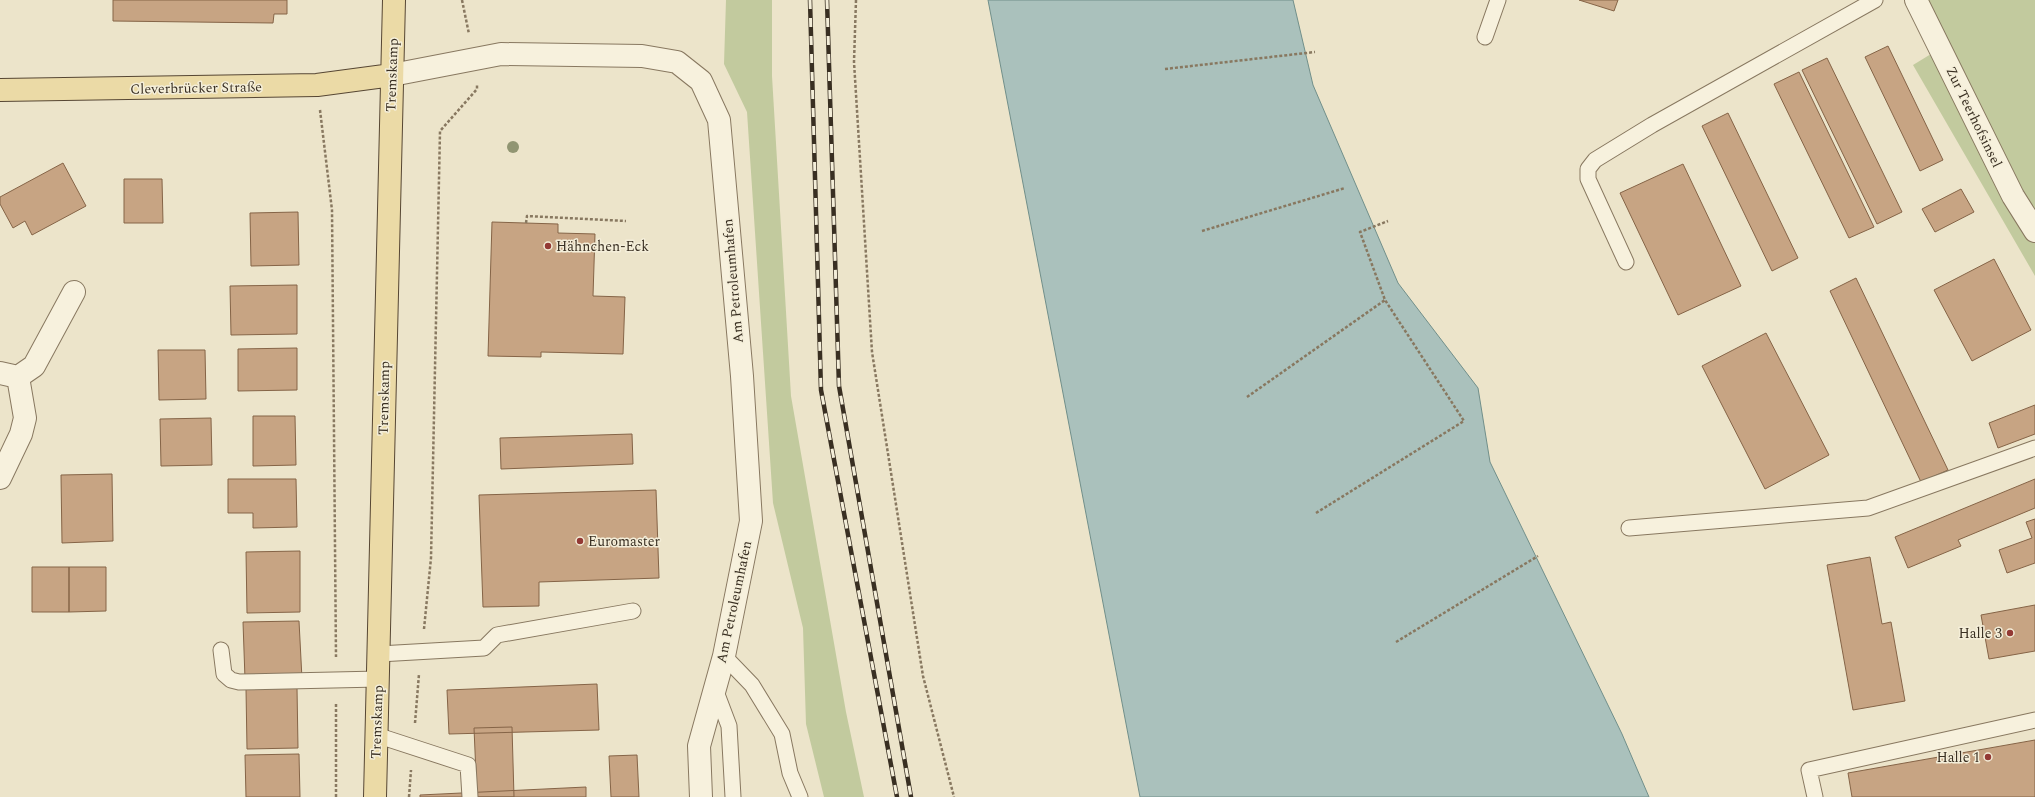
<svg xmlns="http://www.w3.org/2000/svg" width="2035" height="797" viewBox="0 0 2035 797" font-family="Spectral,serif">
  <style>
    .green { fill: #c2ca9e }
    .water { fill: #aac1bc; stroke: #718f8a }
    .building { fill: #c7a483; stroke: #856447 }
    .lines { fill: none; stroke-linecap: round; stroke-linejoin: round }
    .service-casing { stroke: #887860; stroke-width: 17 }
    .minor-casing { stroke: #887860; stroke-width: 24 }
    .primary-casing { stroke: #564633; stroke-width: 24 }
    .path { stroke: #887860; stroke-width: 2.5; stroke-dasharray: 3 2; stroke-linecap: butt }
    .service { stroke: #f7f1dd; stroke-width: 15 }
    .minor { stroke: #f7f1dd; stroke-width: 22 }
    .primary { stroke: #ebdaa6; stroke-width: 22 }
    .rail-casing { stroke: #392f22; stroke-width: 4.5 }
    .rail { stroke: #f4eed9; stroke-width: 3; stroke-dasharray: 9; stroke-linecap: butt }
    .tree { fill: #919572 }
    .poi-dot { fill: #933934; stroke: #f4eed9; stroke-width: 1.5 }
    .labels { text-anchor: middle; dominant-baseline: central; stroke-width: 3; stroke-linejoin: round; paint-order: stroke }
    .street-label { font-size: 14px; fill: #392f22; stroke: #f4eed9 }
    .poi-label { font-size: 14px; fill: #392f22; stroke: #f4eed9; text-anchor: start }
  </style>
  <rect width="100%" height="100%" fill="#ece4ca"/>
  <path class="green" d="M726,0h46v76l19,320 55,316 18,85h-40l-18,-73 -3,-96 -30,-125 -26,-391 -23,-48z
    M1928,0h107v276l-122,-211 36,-22z"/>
  <path class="water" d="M988,0h305l20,85 85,198 80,105 12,74 132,272 27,63h-509z"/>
  <path class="building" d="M113,0h174v14h-13l-1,9 -160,-2z
    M1579,0h39l-4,11z
    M1888,46l55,114 -23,11 -55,-114z
    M1827,58l75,154 -25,12 -75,-154z
    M1799,72l75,155 -25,11 -75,-154z
    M1728,113l70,145 -26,13 -70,-145z
    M63,163l23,43 -54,29 -7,-14 -12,7 -13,-24v-7z
    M1683,164l58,122 -63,29 -58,-122z
    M124,179h38l1,44h-39z
    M1961,189l13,23 -39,20 -13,-23z
    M298,212l1,53 -48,1 -1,-53z
    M492,222l66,2v9l37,1 -2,62 32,1 -2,57 -82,-2v5l-53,-1z
    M1994,259l37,71 -59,31 -38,-71z
    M1856,278l92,192 -27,12 -91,-191z
    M297,285v49l-66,1 -1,-49z
    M1766,333l63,122 -64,34 -63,-123z
    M297,348v42l-59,1v-42z
    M158,350h47l1,49 -47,1z
    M2035,405v29l-37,14 -9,-25z
    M253,416h42l1,49 -43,1z
    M211,418l1,47 -51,1 -1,-47z
    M632,434l1,30 -132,5 -1,-31z
    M112,474l1,67 -51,2 -1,-68z
    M228,479h68l1,48 -44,1v-15h-25z
    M2035,479v29l-77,32 3,6 -53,22 -13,-31z
    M656,490l3,88 -120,4v24l-56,1 -4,-112z
    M2035,519v44l-28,10 -8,-23 33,-12 -6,-16z
    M300,551v61l-53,1 -1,-61z
    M1870,557l12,67 9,-2 14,79 -52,9 -26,-145z
    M32,567h37v45h-37z
    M69,567h37v44l-37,1z
    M2035,605v46l-46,8 -8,-44z
    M299,621l3,58h-57l-2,-57z
    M597,684l2,46 -150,4 -2,-44z
    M297,688l1,60 -51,1 -1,-60z
    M512,727l2,70h-37l-3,-69z
    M2035,740v57h-183l-4,-24z
    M299,754l1,43h-54l-1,-42z
    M637,755l2,42h-28l-2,-41z
    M586,787v10h-166v-2z"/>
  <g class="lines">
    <defs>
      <path id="service" d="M1485,37l13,-37
        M1626,262l-38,-83v-10l7,-9 57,-35 223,-125
        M1629,528l239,-20 167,-60
        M221,650l3,24 7,6 8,2 140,-3
        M379,654l105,-6 13,-13 136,-24
        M724,656l28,29 30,49 8,39 10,24
        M715,689l14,37 4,71
        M376,735l92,30 2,32
        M1815,797l-6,-27 226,-50"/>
      <path id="minor" d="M1916,0l97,196 22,35
        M392,75l109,-21 141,2 35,6 24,19 18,39 23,256 9,145 -27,135 -25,90 2,51
        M0,373l18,4 16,-11 40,-74
        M0,478l21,-44 4,-16 -7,-41"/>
      <path id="primary" d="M0,90l317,-5 75,-10
        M375,797l19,-797"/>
    </defs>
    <use href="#service" class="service-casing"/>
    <use href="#minor" class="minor-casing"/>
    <use href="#primary" class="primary-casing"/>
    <path class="path" d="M462,0l7,34
      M856,0l-2,62 18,290 51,324 31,121
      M1165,69l150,-17
      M320,110l12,100 4,447
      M526,223l1,-7 99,5
      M1202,231l143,-43
      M1247,397l138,-97
      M1316,513l148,-92 -79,-121 -25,-68 28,-11
      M424,629l7,-71 9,-427 37,-42v-4
      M1396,642l142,-86
      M415,723l4,-49
      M336,797v-93
      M409,797l2,-27"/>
    <use href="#service" class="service"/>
    <use href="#minor" class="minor"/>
    <use href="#primary" class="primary"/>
    <defs>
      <path id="rail" d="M810,0l11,390 76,407
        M827,0l12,386 72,411"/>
    </defs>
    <use href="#rail" class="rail-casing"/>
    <use href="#rail" class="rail"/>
  </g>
  <circle class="tree" cx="513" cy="147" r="6"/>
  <g class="poi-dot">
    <circle cx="548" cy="246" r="4"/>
    <circle cx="580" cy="541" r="4"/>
    <circle cx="2010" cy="633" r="4"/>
    <circle cx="1988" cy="757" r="4"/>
  </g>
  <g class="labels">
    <g class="street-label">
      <text transform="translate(392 75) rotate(-88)">Tremskamp</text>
      <text transform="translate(196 88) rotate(-1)">Cleverbrücker Straße</text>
      <text transform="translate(1974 117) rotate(64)">Zur Teerhofsinsel</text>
      <text transform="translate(733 281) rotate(-95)">Am Petroleumhafen</text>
      <text transform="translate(384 398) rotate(-89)">Tremskamp</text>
      <text transform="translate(734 602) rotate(-78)">Am Petroleumhafen</text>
      <text transform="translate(377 722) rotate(-88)">Tremskamp</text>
    </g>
    <g class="poi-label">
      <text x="556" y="246">Hähnchen-Eck</text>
      <text x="588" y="541">Euromaster</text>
      <text x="2002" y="633" text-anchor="end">Halle 3</text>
      <text x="1980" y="757" text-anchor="end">Halle 1</text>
    </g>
  </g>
</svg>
